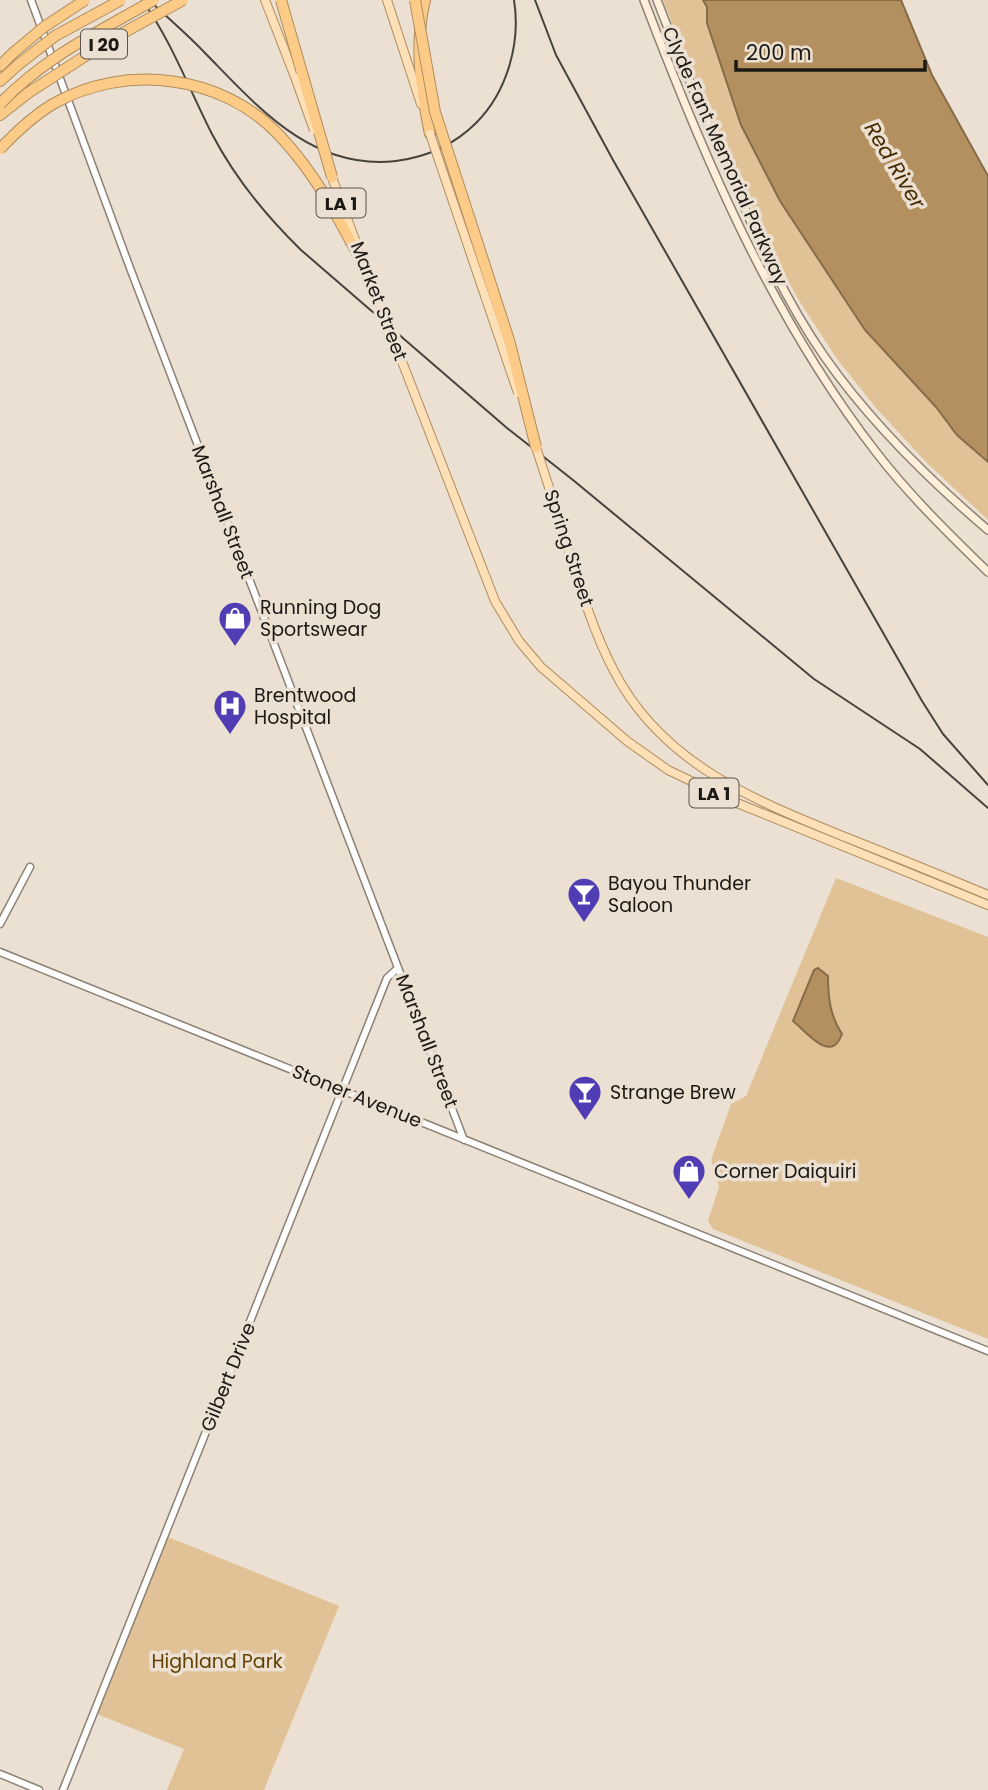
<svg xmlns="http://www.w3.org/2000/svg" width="988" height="1790" viewBox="0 0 988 1790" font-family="Poppins,sans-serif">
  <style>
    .green { fill: #e1c196 }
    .water { fill: #b49060; stroke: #866c49; stroke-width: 2 }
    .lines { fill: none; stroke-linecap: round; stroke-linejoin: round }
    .tertiary-casing { stroke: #8a8073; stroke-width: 9 }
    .secondary-casing { stroke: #8a8073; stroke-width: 10 }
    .primary-casing { stroke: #ae8c5e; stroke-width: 10 }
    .motorway-casing { stroke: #ae8c5e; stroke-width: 12 }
    .tertiary { stroke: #fff; stroke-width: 6 }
    .secondary { stroke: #feefdb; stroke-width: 7 }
    .primary { stroke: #fde0b7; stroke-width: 8 }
    .motorway { stroke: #fccb87; stroke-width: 10 }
    .rail { stroke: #48433c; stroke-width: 2 }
    .primary-bridge-casing { stroke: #ae8c5e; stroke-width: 10; stroke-linecap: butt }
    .motorway-bridge-casing { stroke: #ae8c5e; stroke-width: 12; stroke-linecap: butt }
    .primary-bridge { stroke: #fde0b7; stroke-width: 8 }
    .motorway-bridge { stroke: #fccb87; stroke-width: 10 }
    .labels { text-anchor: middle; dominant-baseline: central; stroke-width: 7; stroke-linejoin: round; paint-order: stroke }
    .shield { fill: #ebe0d2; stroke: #5a544c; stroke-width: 2 }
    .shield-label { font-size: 18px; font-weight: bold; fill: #1c1813 }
    .street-label { font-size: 19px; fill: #1c1813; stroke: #ebe0d2 }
    .poi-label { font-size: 19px; fill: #1c1813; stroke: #ebe0d2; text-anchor: start }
    .park-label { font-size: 19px; fill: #634000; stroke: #ebe0d2 }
    .water-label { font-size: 21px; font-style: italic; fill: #452c03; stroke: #ebe0d2 }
  </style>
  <rect width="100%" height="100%" fill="#ebe0d2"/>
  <path class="green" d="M663,0h40l62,169 15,32 85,129 71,77 21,28 31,27v58l-62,-58 -49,-53 -40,-50 -39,-60 -31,-58 -62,-136z
    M836,878l152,59v402l-275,-110 -5,-8 11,-34 -8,-27 20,-56 15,-8z
    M168,1537l171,69 -75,184h-97l17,-41 -87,-35z"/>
  <path class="water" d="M703,0h198l31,75 56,101v286l-31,-27 -21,-28 -71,-77 -85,-129 -39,-76 -34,-102v-16z
    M818,968l10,8c0,21 2,40 14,58 -11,31 -36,-3 -49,-13l21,-51z"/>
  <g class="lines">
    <defs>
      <path id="tertiary" d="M31,0l99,268 334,872
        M0,924l30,-57
        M0,952l988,399
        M0,1774l39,16
        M63,1790l324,-812 11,-10"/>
      <path id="secondary" d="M644,0c60,158 128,318 232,452 33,43 73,82 112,120
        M657,0c23,60 48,118 74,177 27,62 54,123 93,179 46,66 103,122 164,174"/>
      <path id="primary" d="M265,0l30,77
        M387,0l34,104
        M389,328l106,273 24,40 22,26 86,74 41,29 69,33 251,102
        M555,506c18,54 32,114 59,165 48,93 140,129 231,166 48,19 95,38 143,58"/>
      <path id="motorway" d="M425,0c-11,44 -4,90 5,134
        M0,66l13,-13
        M0,81l19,-17
        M0,115l28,-22"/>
    </defs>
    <use href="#tertiary" class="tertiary-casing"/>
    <use href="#secondary" class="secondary-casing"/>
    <use href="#primary" class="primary-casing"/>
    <use href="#motorway" class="motorway-casing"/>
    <use href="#tertiary" class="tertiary"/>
    <use href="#secondary" class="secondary"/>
    <use href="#primary" class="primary"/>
    <use href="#motorway" class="motorway"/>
    <path class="rail" d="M142,0c30,42 47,89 70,134 23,44 54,82 89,116l206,178 66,52 241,199 106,70 68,59
      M535,0l21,55 57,105 309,541 21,33 45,51
      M151,2c18,17 37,33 54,51 53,54 107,118 191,108 31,-4 58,-16 80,-38 31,-31 45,-80 38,-123"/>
    <defs>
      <path id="primary-bridge" d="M295,77l19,53
        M430,134l88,259
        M330,172l28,76
        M368,273l21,55
        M534,441l21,65"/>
      <path id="motorway-bridge" d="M281,0l51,177
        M415,0l20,112 74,228 27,107
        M13,53l31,-26 41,-27
        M19,64l36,-28 66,-36
        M28,93l82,-53 73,-40
        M0,104c43,-46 100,-73 154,-104
        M0,149c16,-17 33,-33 53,-45 72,-41 168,-30 226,31 40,42 65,93 91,144"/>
    </defs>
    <use href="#primary-bridge" class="primary-bridge-casing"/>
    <use href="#motorway-bridge" class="motorway-bridge-casing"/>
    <use href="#primary-bridge" class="primary-bridge"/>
    <use href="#motorway-bridge" class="motorway-bridge"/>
  </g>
  <defs>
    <symbol id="shop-pin" viewBox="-11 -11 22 30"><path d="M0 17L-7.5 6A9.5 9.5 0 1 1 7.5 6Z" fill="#503cb3" stroke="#ebe0d2"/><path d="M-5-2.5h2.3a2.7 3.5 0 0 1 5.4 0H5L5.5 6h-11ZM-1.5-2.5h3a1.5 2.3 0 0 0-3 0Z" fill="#fff"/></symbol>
    <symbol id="hospital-pin" viewBox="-11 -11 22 30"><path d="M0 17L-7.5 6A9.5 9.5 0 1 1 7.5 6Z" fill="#503cb3" stroke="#ebe0d2"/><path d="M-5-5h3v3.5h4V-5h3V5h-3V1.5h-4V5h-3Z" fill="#fff"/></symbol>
    <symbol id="bar-pin" viewBox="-11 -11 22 30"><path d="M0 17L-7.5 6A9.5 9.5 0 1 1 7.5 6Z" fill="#503cb3" stroke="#ebe0d2"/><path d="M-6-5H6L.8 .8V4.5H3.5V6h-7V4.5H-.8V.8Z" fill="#fff"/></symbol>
  </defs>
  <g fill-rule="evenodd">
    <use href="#shop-pin" x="216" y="599" width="38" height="52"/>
    <use href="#hospital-pin" x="211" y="687" width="38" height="52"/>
    <use href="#bar-pin" x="565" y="875" width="38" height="52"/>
    <use href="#bar-pin" x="566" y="1073" width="38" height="52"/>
    <use href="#shop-pin" x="670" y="1152" width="38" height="52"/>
  </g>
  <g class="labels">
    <g class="shield">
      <rect x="81" y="29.5" width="46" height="29" rx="5"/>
      <rect x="316.5" y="188.5" width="49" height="29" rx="5"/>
      <rect x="689.5" y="778.5" width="49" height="29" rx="5"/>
    </g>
    <g class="shield-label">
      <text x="104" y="44">I 20</text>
      <text x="341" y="203">LA 1</text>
      <text x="714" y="793">LA 1</text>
    </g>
    <g class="street-label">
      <text transform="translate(725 156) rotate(66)">Clyde Fant Memorial Parkway</text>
      <text transform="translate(379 301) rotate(69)">Market Street</text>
      <text transform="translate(223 512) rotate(69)">Marshall Street</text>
      <text transform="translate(569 548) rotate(72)">Spring Street</text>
      <text transform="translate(427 1041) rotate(69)">Marshall Street</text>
      <text transform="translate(357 1096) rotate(22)">Stoner Avenue</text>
      <text transform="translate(228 1377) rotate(-68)">Gilbert Drive</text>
    </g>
    <g class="poi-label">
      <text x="260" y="607">Running Dog<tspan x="260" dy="22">Sportswear</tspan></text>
      <text x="254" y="695">Brentwood<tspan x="254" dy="22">Hospital</tspan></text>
      <text x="608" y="883">Bayou Thunder<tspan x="608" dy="22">Saloon</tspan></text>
      <text x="610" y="1092">Strange Brew</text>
      <text x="714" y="1171">Corner Daiquiri</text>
    </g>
    <g class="park-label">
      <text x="217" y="1661">Highland Park</text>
    </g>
    <g class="water-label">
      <text transform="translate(895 165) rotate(59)">Red River</text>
    </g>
  </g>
  <path d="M736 60v10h189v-10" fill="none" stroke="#1c1813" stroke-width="3.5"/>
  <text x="746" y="60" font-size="21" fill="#1c1813" stroke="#ebe0d2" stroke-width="5" paint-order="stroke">200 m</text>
</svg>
